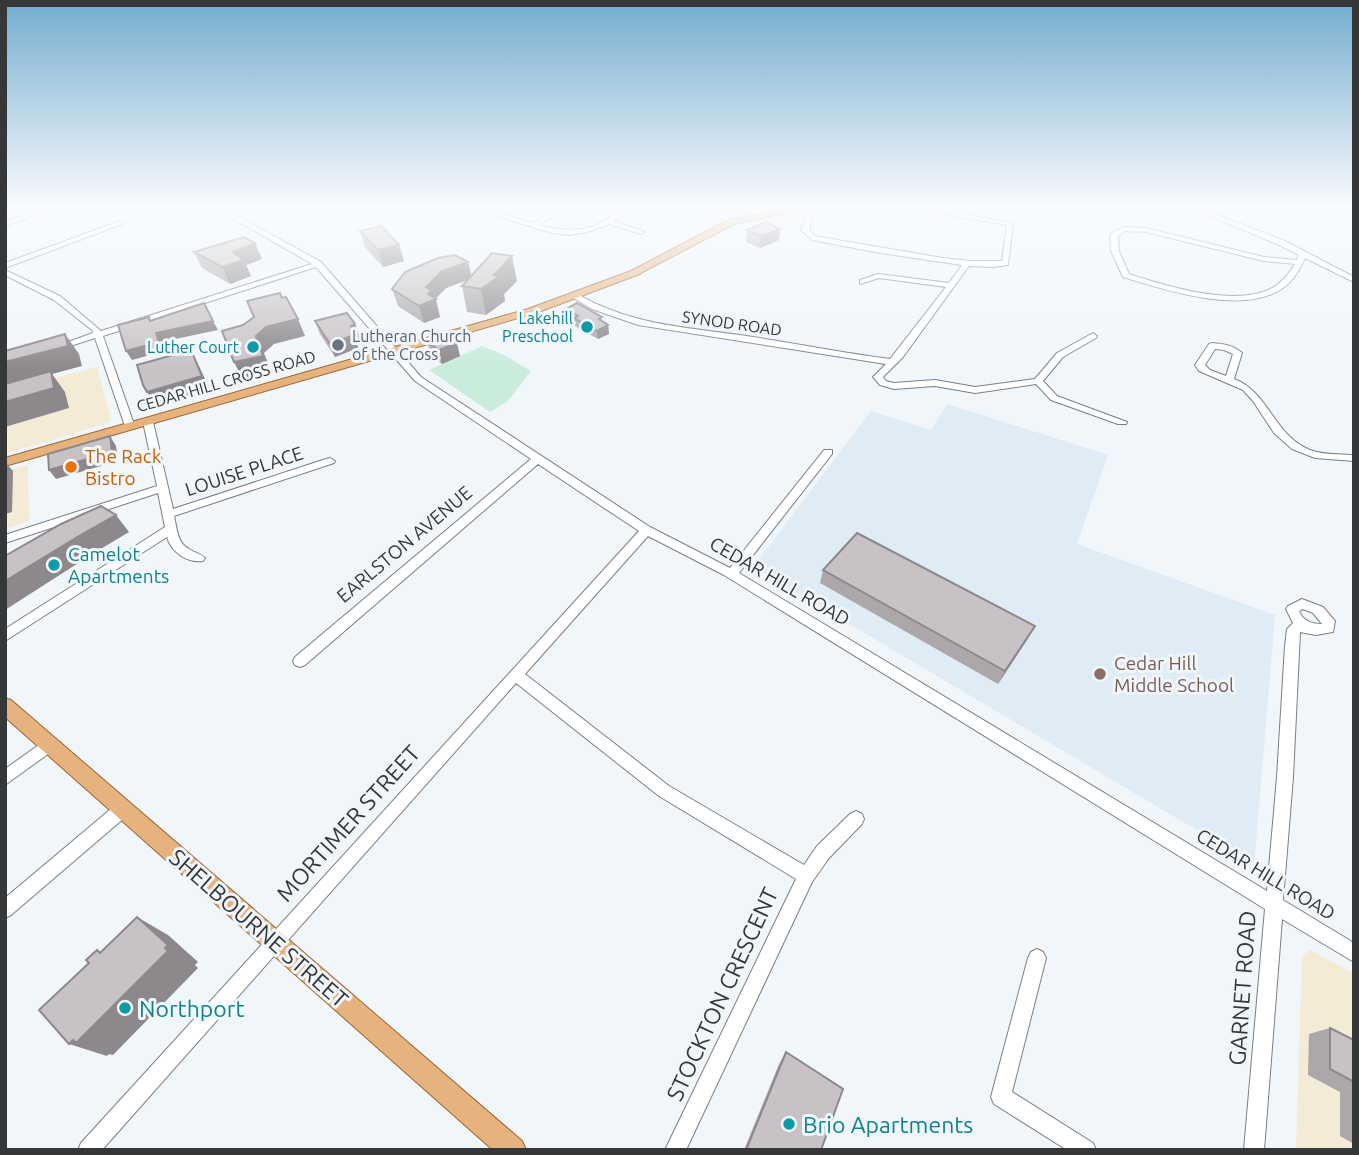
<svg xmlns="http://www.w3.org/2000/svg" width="1359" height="1155" viewBox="0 0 1359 1155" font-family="Ubuntu,sans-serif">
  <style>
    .commercial { fill: #f3ebd5 }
    .built { fill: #dfebf5 }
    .green { fill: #caecdb }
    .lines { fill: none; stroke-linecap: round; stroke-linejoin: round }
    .minor-casing { stroke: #7a7f83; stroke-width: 2 }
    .major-casing { stroke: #9e662e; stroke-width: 2 }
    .minor { fill: #fff; fill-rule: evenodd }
    .major { fill: #e6b37e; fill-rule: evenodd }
    .wall { fill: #aca7aa }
    .shaded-wall { fill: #8c888b }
    .building { fill: #c8c2c6; stroke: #8c888b; stroke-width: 2 }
    .culture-dot { fill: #0f9aa8; stroke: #f1f6fb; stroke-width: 2.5 }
    .worship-dot { fill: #6b7280; stroke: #f1f6fb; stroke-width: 2.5 }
    .food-dot { fill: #e8710a; stroke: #f1f6fb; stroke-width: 2.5 }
    .education-dot { fill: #8d6e63; stroke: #f1f6fb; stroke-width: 2.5 }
    .labels { text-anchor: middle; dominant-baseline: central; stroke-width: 6; stroke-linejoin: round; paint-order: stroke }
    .far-culture-label { font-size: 16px; fill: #0d838f; stroke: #f1f6fb; text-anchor: end }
    .far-street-label { font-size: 16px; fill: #353739; stroke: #f1f6fb }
    .far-worship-label { font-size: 16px; fill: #5b616d; stroke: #f1f6fb; text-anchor: start }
    .food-label { font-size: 19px; fill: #c56008; stroke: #f1f6fb; text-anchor: start }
    .street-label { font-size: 19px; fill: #353739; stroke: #f1f6fb }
    .culture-label { font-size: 19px; fill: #0d838f; stroke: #f1f6fb; text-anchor: start }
    .education-label { font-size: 19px; fill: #785e54; stroke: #f1f6fb; text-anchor: start }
    .near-street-label { font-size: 23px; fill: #353739; stroke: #f1f6fb }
    .near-culture-label { font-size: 23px; fill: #0d838f; stroke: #f1f6fb; text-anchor: start }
  </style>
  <rect width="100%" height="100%" fill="#f1f6fb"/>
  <path class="commercial" d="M97,367l14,52 -3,4 -103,31v-27l64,-19 -4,-16 -41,-6z
    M28,465l1,56 -24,8v-58z
    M1310,950l44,23v177h-58l6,-190 1,-5z"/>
  <path class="built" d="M947,404l161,51 -31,89 198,71 -21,249 -501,-297 118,-156 60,19z"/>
  <path class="green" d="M482,346l22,9 27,16 -23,30 -18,11 -61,-42z"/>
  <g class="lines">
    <defs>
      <path id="minor" d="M45,208h9l-49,18v-4z
        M215,208h8l98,54 100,115 229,150 80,41 94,-118h8v4l-93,119 528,318 10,-114 8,-131 2,-17 6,-6 -7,-14 2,-3 14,-7 21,8 12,14 -2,11 -17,3 -16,-3 -7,145 -10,123 71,43v19l-72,-43 -18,231h-20l21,-241 -541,-334 -76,-39 -123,138 144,112 135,79 13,-19 33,-32 6,-3 6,3 2,5 -2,5 -33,34 -17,24 -126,268h-21l131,-271 -137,-83 -143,-113 -414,467h-24l3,-7 558,-612 -101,-67 -233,201 -5,2 -5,-2 -2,-4 2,-4 236,-198 -116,-78 -99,-114 -213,69 32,91 -1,2h-8l-31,-91 -37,12 -4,-3 39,-14 -1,-3 -38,-30 -49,-25v-5l55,26 41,35 211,-67zM1303,609l10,4 9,11c-10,0 -19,-3 -23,-13z
        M470,208h11l51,15 28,-15h8l-30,17c24,6 47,8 68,-5 9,-5 14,-12 25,-12l-17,13 31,11 -4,2 -31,-10 -22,8 -18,3 -18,-2z
        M704,208h8l22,14 -5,1z
        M805,208h7l2,3 -5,19 5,6 129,22 28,3h31l5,-36 -97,-17h15l88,15 -5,42 -15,2 -24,-1 -66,91 -20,20 3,4 8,2 41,-3 40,7 60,-8 22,-26 36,-20 4,3 -1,2 -33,19 -20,24 14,15 70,26 -1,2h-8l-67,-24 -15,-16 -61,9 -40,-7 -41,3 -14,-4 -7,-8 13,-13 -248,-39 -46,-16 -22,-13 7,-2c58,33 112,33 176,43 46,7 91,16 137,22l56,-72 -67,-9 -19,6v-4l18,-6 71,9 13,-18 -82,-12 -68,-13 -11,-10 7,-19z
        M1191,208h9l85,33 69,36v5l-49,-24c-5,11 -12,23 -22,30 -40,28 -118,2 -160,-11l-12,-26 -1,-16 5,-4 10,-4 21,1 118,29 33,3 2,-5 -20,-10zM1125,231l21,1 118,29 31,3c-5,8 -10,15 -18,21 -36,25 -110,1 -148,-11l-10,-23 -1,-15z
        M1305,208h14l3,2 -3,2z
        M120,221l3,2 -1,1 -117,44v-5z
        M1212,343c12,1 21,2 30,10l-8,26c35,13 40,57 76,71 13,5 29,4 44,5v6l-39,-3 -23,-9 -18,-16 -21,-32 -10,-11 -44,-19 -4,-6 14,-21zM1215,349l9,1 9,4 -7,22 -16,-6 -5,-5z
        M148,419l5,3 20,87 153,-50 4,-1 5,3 -1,2 -160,53c3,12 3,27 15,33 6,4 11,4 16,9l-2,3c-16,2 -32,-9 -36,-24l-162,104v-12l160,-102 -7,-34 -153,50v-8l152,-49 -14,-64z
        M50,737l5,2 2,5 -2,5 -50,36v-16z
        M124,801l6,2 2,5 -2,5 -119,102 -6,3v-20l113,-95z
        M1037,949l6,3 3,6 -34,134 81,51 3,7h-29l-73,-46 -3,-7 37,-139 3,-6z"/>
      <path id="major" d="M795,208h18l-79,16 -97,51 -101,38 -531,153v-8l523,-149 103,-38 97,-51z
        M5,698l6,2 511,441 4,9h-33l-488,-433z"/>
    </defs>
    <use href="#minor" class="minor-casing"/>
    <use href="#major" class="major-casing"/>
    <use href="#minor" class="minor"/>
    <use href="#major" class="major"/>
  </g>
  <path class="wall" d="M780,229l-1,11 -19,8 -14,-6 1,-12z
    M360,231l39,14 5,16 -21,6 -18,-20z
    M255,243l7,16 -16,6 5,11 -21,8 -28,-16 -8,-16z
    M471,276l46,5 -13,13 1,7 -19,14 -19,-3 -5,-26 6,-6 -22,8 -11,11 5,18 -16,6 -26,-17 -6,-17z
    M566,309l37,12 5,4 1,9 -11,5 -23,-13 -1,-5 -7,-4z
    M315,321l40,3 5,13 -4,2 2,9 -23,9 -15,-23z
    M427,342l33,14 -18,8 -11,-9z
    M823,570l212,56 -37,58 -178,-101z
    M1330,1028l24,12v104l-14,-8v-44l-32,-17 1,-41z
    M786,1052l35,98h-77l35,-86z"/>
  <path class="shaded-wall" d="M780,229l-1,11 -19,8 1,-12z
    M255,243l7,16 -16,6 5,11 -21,8 -8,-17 11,-15z
    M399,245l5,16 -21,6 -5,-17z
    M512,256l5,25 -13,13 1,7 -19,14 -5,-26z
    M468,262l4,16 -26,10 -12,12 2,-1 4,18 -16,6 -5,-17 7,-19 16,-16z
    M298,319l7,17 -31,8 -10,9 8,20 -29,7 -9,-18 22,-26 10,-9z
    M213,321l5,9 -57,12 3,9 -32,9 -6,-9 30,-18z
    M355,324l5,13 -4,2 2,9 -23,9 -5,-13 21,-18z
    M608,325l1,9 -11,5 -1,-8z
    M65,334l14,20 3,12 -30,8 13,18 4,16 -64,19v-65z
    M457,343l3,13 -18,8 -3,-14z
    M191,350l19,39 -55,16 -8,-13z
    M110,436l6,10 2,15 -62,18 -7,-9z
    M5,462l8,9 -1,41 -7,2z
    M116,515l13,17 -35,21 -89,57v-29l74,-45z
    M1035,626l-8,14 -29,44 7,-13z
    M137,917l31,18 30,27 -3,3 3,3 -85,87 -4,-1 -2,2 -38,-12z"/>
  <path class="building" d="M766,222l14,7 -19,7 -14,-6z
    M381,226l18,19 -21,5 -18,-19z
    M244,237l11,6 -22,9 11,8 -22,7 -28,-15z
    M492,253l20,3 -18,19 6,1 -19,13 -19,-3z
    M455,255l13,7 -26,9 -16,16 6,4 -4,3 8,5 -17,7 -27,-17 13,-17 33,-14z
    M280,293l2,5 4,-1 12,22 -32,8 -10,9 7,20 -29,6 -12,-31 21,-6 11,-8 -7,-16z
    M204,303l9,18 -57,12 3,9 -33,9 -8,-26 31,-8 1,4z
    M577,303l25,14 -3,2 9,6 -11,6 -23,-13 4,-2 -12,-7z
    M347,313l8,11 -4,2 3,9 -24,9 -15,-23z
    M65,334l3,12 -63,16v-11z
    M445,334l12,9 -18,7 -12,-8z
    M191,350l11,26 -55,16 -4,-7 -6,-20z
    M51,371l3,17 -49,14v-18z
    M110,436l2,16 -63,18 -1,-16z
    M101,506l15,9 -37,21 -74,45v-25l56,-32z
    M857,533l178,93 -30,45 -182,-101z
    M137,917l31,28 -3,3 3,3 -92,92 -3,-3 -4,4 -30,-34 50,-47 -3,-3 11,-10 3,3z
    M1330,1028l24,12v42l-24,-13z
    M786,1052l57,37 -22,61h-75z"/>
  <linearGradient id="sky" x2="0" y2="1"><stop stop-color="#74accf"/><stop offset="0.56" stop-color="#f9fbfd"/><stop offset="1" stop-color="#f9fbfd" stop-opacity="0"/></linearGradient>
  <rect width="1359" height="370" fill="url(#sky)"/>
  <g class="culture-dot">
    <circle cx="587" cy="327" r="7"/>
    <circle cx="253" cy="347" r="7"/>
    <circle cx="54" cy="565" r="7"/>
    <circle cx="125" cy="1008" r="7"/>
    <circle cx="789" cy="1124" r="7"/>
  </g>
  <circle class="worship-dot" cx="338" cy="345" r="7"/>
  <circle class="food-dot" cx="71" cy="467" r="7"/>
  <circle class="education-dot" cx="1100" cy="674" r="7"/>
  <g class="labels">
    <g class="far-culture-label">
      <text x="573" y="318">Lakehill<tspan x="573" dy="18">Preschool</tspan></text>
      <text x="239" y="347">Luther Court</text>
    </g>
    <g class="far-street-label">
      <text transform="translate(732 323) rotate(8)">SYNOD ROAD</text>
      <text transform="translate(226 381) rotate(-16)">CEDAR HILL CROSS ROAD</text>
    </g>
    <g class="far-worship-label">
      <text x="352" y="336">Lutheran Church<tspan x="352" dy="18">of the Cross</tspan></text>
    </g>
    <g class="food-label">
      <text x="85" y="456">The Rack<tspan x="85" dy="22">Bistro</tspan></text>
    </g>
    <g class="street-label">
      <text transform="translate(244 471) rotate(-18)">LOUISE PLACE</text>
      <text transform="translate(404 544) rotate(-40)">EARLSTON AVENUE</text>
      <text transform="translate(780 581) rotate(30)">CEDAR HILL ROAD</text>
      <text transform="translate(1266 874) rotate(31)">CEDAR HILL ROAD</text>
    </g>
    <g class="culture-label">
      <text x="68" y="554">Camelot<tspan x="68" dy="22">Apartments</tspan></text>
    </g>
    <g class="education-label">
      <text x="1114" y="663">Cedar Hill<tspan x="1114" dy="22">Middle School</tspan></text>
    </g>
    <g class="near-street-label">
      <text transform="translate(348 823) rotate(-48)">MORTIMER STREET</text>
      <text transform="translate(259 928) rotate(41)">SHELBOURNE STREET</text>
      <text transform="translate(1242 988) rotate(-86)">GARNET ROAD</text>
      <text transform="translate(722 994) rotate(-65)">STOCKTON CRESCENT</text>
    </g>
    <g class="near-culture-label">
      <text x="139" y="1008">Northport</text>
      <text x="803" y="1124">Brio Apartments</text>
    </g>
  </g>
  <rect width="1359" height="1155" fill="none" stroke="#353739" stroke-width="14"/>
</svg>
